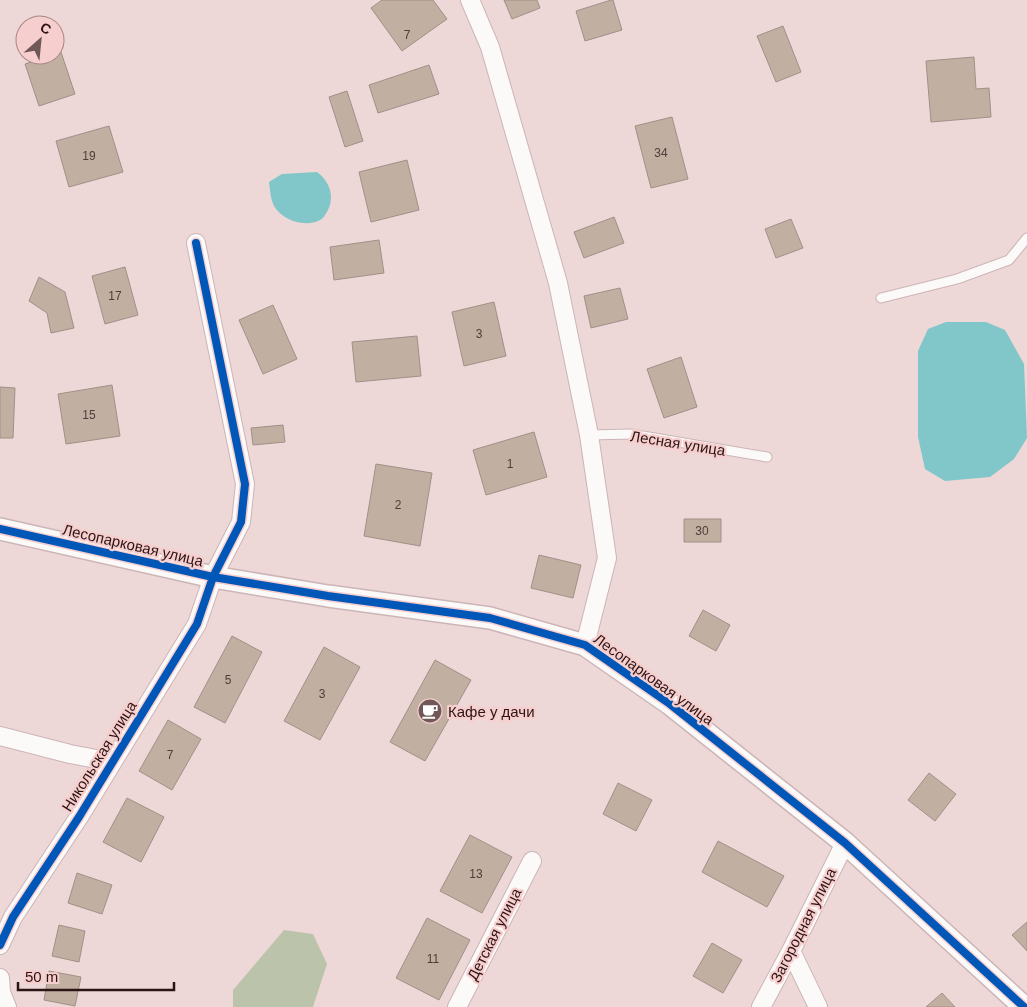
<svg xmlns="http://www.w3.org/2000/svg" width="1027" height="1007" viewBox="0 0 1027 1007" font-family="Arial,sans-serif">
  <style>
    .green { fill: #bbc4aa }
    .water { fill: #81c6c8 }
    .building { fill: #c1afa2; stroke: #a09087 }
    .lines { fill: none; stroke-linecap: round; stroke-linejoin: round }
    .service-casing { stroke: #ccb5b6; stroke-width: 11 }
    .minor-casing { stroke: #ccb5b6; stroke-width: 20 }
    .tertiary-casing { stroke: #ccb5b6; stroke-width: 24 }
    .service { stroke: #fcf9f9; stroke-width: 9 }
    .minor { stroke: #fcf9f9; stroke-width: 18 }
    .tertiary { stroke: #fcf9f9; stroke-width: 21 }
    .cycleway-casing { stroke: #f7cece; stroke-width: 11 }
    .cycleway { stroke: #0057b8; stroke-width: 8 }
    .labels { text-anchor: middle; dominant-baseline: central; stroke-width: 4.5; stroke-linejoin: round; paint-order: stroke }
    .number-label { font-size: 12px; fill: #513b38 }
    .street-label { font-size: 15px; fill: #2c1415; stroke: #f7cece }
    .poi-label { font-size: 15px; fill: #2c1415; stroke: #f7cece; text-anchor: start }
  </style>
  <rect width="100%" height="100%" fill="#eed7d7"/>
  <path class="green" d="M284,930l29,4 14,30 -14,43h-80v-17z"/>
  <path class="water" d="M317,172c14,10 19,28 8,43 -1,2 -3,4 -5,5 -17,9 -43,-2 -48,-19 -2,-6 -2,-13 -3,-19l13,-8z
    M946,322h40l19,8 19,34 3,74 -13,21 -24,18 -45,4 -20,-12 -7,-32v-86l10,-22z"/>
  <path class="building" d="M382,0h51l14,19 -45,32 -31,-43z
    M504,0h33l3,8 -28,11z
    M611,0h2l9,30 -37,11 -9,-30z
    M783,26l18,46 -25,10 -19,-46z
    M61,52l14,42 -36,12 -14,-42z
    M974,57l2,32 13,-1 2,29 -60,5 -5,-61z
    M429,65l10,29 -61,19 -9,-28z
    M347,91l16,50 -18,6 -16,-50z
    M672,117l16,62 -37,9 -16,-62z
    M109,126l14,46 -54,15 -13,-46z
    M407,160l12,50 -48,12 -12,-50z
    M614,217l10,26 -40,15 -10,-26z
    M791,219l12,29 -27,10 -11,-29z
    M379,240l5,33 -50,7 -4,-33z
    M125,267l13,48 -33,9 -13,-48z
    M39,277l26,15 9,36 -23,5 -4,-20 -18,-12z
    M620,288l8,31 -37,9 -7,-32z
    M494,302l12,54 -42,10 -12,-54z
    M273,305l24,54 -34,15 -24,-54z
    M417,336l4,40 -65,6 -4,-40z
    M681,357l16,50 -33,11 -17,-49z
    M112,385l8,51 -54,8 -8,-50z
    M0,387l15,1 -2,50h-13z
    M283,425l2,17 -32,3 -2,-17z
    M534,432l13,45 -61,18 -13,-45z
    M376,464l56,9 -12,73 -56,-10z
    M684,519h37v23h-37z
    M539,555l42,10 -8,33 -42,-10z
    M703,610l27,15 -14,26 -27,-15z
    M232,636l30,16 -37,71 -31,-16z
    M324,647l36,20 -40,73 -36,-19z
    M435,660l36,20 -46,81 -35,-19z
    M168,720l33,19 -29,51 -33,-19z
    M929,773l27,21 -21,27 -27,-21z
    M618,783l34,17 -16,31 -33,-17z
    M127,798l37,19 -23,45 -38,-20z
    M470,835l42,22 -30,56 -42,-22z
    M718,841l66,35 -17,31 -65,-35z
    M77,873l35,12 -10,29 -34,-11z
    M427,918l43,22 -31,60 -43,-22z
    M1027,922v29l-15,-16z
    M59,925l26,6 -6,31 -27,-6z
    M712,943l30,17 -19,33 -30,-17z
    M49,971l32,6 -6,29 -31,-6z
    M942,993l13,14h-29z"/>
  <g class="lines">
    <defs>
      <path id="service" d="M881,298l76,-19 52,-19 18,-22
        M589,435l42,-1 136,23"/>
      <path id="minor" d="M470,0l20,47 68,236 31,152 18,123 -22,87
        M0,736l70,18 42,8
        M0,945l13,-28 66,-100 118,-193 16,-47 28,-55 4,-38 -49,-241
        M791,951l27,56
        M0,978l1,14 6,15
        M457,1007l75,-146
        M761,1007l30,-56 54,-108"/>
      <path id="tertiary" d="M0,529l213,48 115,19 162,22 95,27 85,59 175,139 179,164"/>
    </defs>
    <use href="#service" class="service-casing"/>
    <use href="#minor" class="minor-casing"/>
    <use href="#tertiary" class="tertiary-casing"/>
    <use href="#service" class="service"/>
    <use href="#minor" class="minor"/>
    <use href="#tertiary" class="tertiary"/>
    <defs>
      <path id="cycleway" d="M0,529l213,48 115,19 162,22 95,27 85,59 175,139 179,164
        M0,945l13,-28 66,-100 118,-193 16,-47 28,-55 4,-38 -49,-241"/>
    </defs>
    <use href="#cycleway" class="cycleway-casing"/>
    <use href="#cycleway" class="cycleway"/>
  </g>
  <defs>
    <symbol id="cafe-disc" viewBox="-11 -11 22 22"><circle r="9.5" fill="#705859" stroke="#f7cece"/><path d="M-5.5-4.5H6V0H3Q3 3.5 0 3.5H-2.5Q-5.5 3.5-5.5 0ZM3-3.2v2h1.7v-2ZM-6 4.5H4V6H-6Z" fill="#fff"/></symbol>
  </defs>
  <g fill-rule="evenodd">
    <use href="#cafe-disc" x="416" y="697" width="28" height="28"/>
  </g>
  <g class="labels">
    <g class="number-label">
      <text x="407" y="35">7</text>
      <text x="661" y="153">34</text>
      <text x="89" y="156">19</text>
      <text x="115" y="296">17</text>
      <text x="479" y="334">3</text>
      <text x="89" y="415">15</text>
      <text x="510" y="464">1</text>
      <text x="398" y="505">2</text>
      <text x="702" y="531">30</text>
      <text x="228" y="680">5</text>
      <text x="322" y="694">3</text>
      <text x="170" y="755">7</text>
      <text x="476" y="874">13</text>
      <text x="433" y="959">11</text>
    </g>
    <g class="street-label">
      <text transform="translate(678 443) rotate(9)">Лесная улица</text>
      <text transform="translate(133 545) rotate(13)">Лесопарковая улица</text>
      <text transform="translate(654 679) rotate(36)">Лесопарковая улица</text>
      <text transform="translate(99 756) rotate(-58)">Никольская улица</text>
      <text transform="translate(803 925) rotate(-63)">Загородная улица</text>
      <text transform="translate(494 934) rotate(-63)">Детская улица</text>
    </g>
    <g class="poi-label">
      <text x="448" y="711">Кафе у дачи</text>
    </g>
  </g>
  <g transform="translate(40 40) rotate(27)"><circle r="24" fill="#f7cece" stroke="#a68484"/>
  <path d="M0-4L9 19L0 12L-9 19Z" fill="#705859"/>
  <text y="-8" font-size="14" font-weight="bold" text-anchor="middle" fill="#2c1415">С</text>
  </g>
  <path d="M18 982v8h156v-8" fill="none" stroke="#2c1415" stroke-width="2.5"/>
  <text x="25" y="982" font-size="15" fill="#2c1415" stroke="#f7cece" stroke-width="4" paint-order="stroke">50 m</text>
</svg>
